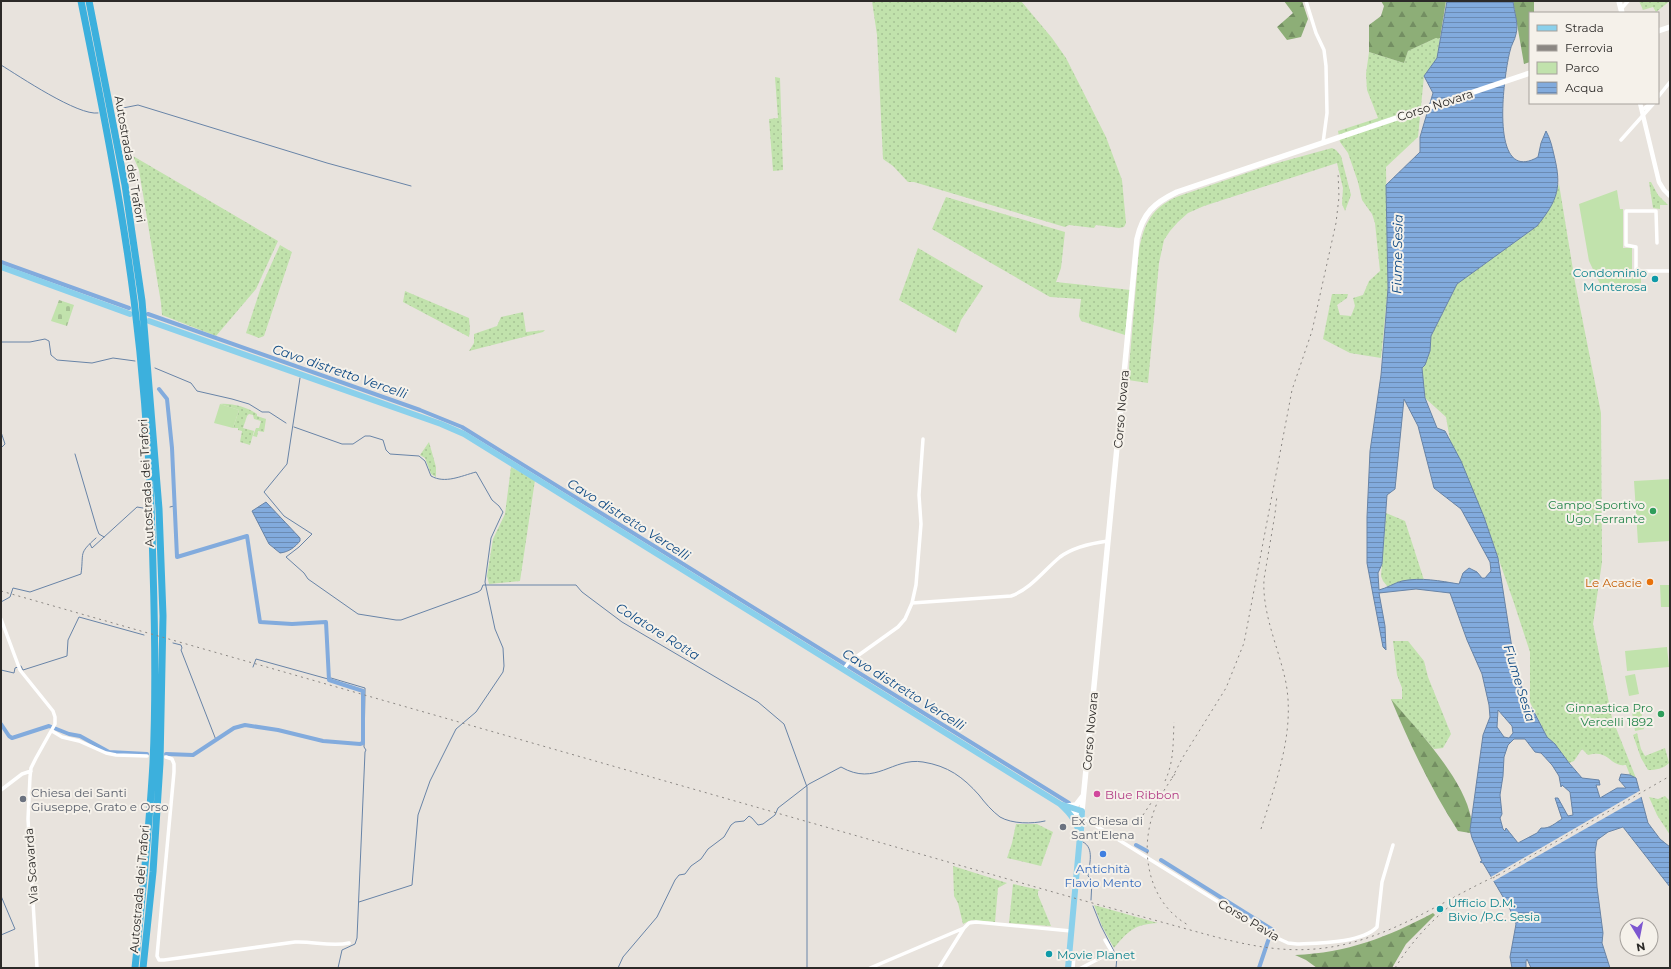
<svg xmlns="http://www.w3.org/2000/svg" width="1671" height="969" viewBox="0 0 1671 969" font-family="Montserrat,sans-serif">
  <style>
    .grass { fill: url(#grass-dots) }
    .forest { fill: url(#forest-firs) }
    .cemetery { fill: url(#cemetery-stones) }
    .park { fill: #c1e2ac }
    .water { fill: url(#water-rules); stroke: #6884a7; fill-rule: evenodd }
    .pier { fill: #e8e3dd }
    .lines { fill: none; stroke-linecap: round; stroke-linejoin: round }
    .stream { stroke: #6884a7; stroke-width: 1 }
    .canal { stroke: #82abdd; stroke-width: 4 }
    .minor { stroke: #fff; stroke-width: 3.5 }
    .tertiary { stroke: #fff; stroke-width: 4.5 }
    .secondary { stroke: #fff; stroke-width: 5.5 }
    .primary { stroke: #8ad0eb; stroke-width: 6 }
    .motorway { stroke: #3cb0dd; stroke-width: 7 }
    .rail { stroke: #8b8783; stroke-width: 1; stroke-dasharray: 2 4; stroke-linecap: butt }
    .culture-dot { fill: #0f9aa8; stroke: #f5f1ea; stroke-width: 1.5 }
    .leisure-dot { fill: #2e9e5b; stroke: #f5f1ea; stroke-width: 1.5 }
    .food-dot { fill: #e8710a; stroke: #f5f1ea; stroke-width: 1.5 }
    .hotel-dot { fill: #d1479c; stroke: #f5f1ea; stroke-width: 1.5 }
    .worship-dot { fill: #6b7280; stroke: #f5f1ea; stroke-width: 1.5 }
    .shop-dot { fill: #3f7fe0; stroke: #f5f1ea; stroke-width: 1.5 }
    .labels { text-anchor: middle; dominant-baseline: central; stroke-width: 4; stroke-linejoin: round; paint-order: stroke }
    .street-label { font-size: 12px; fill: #2c2a28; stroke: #f5f1ea }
    .culture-label { font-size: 12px; fill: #0d838f; stroke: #f5f1ea; text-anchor: start }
    .leisure-label { font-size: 12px; fill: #27864d; stroke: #f5f1ea; text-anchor: end }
    .food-label { font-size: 12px; fill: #c56008; stroke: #f5f1ea; text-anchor: end }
    .worship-label { font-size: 12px; fill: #5b616d; stroke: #f5f1ea; text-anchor: start }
    .hotel-label { font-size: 12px; fill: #b23c85; stroke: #f5f1ea; text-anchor: start }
    .shop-label { font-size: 12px; fill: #366cbe; stroke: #f5f1ea }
    .water-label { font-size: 13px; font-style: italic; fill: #0d4984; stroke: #f5f1ea }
  </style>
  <defs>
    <pattern id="grass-dots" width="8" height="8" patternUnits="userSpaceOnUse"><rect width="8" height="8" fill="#c1e2ac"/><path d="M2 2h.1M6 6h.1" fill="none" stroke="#a6c294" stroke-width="1.8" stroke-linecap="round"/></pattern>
    <pattern id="forest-firs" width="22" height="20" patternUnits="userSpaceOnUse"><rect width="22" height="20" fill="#8dae77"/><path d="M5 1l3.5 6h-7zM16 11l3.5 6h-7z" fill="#738e62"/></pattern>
    <pattern id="cemetery-stones" width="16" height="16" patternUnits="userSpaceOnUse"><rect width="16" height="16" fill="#c1e2ac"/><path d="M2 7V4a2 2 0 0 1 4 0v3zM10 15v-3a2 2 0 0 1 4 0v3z" fill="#a6c294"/></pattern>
    <pattern id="water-rules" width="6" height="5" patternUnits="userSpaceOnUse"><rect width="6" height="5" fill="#82abdd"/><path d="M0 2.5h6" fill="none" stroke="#6b8bb3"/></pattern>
  </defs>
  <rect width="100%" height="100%" fill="#e8e3dd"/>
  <path class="grass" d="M872,1h149l31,37 14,20 40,79 16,43 4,43 -2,4 -5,1 -23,-3 -2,3 -25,-3 -4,2 -151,-45h-6l-15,-16 -10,-7 -6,-124z
    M1639,1h31l-14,11 -3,-5 -10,3z
    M1436,38h4l-3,20 -13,18 -6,61 -32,30 2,121 -7,70 -31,-5 -27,-14 9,-45h16l-1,4 -10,7 3,10 11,1 4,-10 -2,-8 10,-3 6,-14 11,-10 -5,-48 -3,-9 -10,-14 -4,-18 -10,-29 -8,-11 -2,-11 40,-13 -11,-28 -1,-16 3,-22 35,11 4,-12z
    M775,77l5,1 3,92 -10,1 -4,-52 9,-1z
    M1332,148l4,2 5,6 10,39 -6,16 -3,-7 1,-16 -6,-25 -133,43 -16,7 -10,9 -8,9 -6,9 -5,23 -11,120 -20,-3 11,-130c5,-27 13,-43 40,-54l91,-31z
    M133,156l145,85 -22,48 -40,47 -54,-21 -1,-12 -22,-133z
    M1649,182h2l7,13 10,10h-8v4l-7,-1z
    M1559,184l16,98 26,131 1,149 -9,62 19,94 24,60 -6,-3 -4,-10c-17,2 -16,-16 -38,-10l-6,-6 -8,12 -5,2 -14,-19 -8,-7 -17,-35v-50l-16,-49 -30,-86 -34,-77 -4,-23 -21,-19 -3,-31 3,-2 5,-14 1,-15 26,-52 80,-58c11,-13 18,-26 22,-42z
    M946,197l119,35 -4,36 -5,14 75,8 -6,45 -44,-14 -2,-5 2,-17 -31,-2 -118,-68z
    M280,245l12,7 -28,84 -5,2 -13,-5 15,-46z
    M918,248l65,38 -2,4 -20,30 -5,13 -57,-33z
    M405,291l64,27 1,11 -1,8 -66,-35z
    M523,312l3,20 19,-2 -2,2 -74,19 5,-8v-9l23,-8 4,-9z
    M220,404c12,-1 27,3 37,10v2l9,3 -2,13 -6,-1 -1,6 -4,-1 3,-8h3l2,-7 -7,-2 -1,-4 -4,-1 -2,2 -4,12 11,3 -4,14 -10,-3 2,-11 -4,-1v-2h-5l6,-18z
    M429,442l7,25v10l-5,-3 -6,-16 -5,-3z
    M511,467l24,13 -15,101 -31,3 -2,-8 6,-37 12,-25z
    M1386,513l19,8 19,59 -23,1 -13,6 -5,-6 -2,-5z
    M1393,641h15l16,20 4,16 23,57 -8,14 -9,1 -43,-50h11v-11l-5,-13z
    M1637,733l4,16 4,7 20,-8 4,15c-6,6 -13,7 -21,7l-7,-12 -8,-23z
    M1665,796l5,5v34l-13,-20 -8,-18 9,2z
    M1016,824h21l16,8 -12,34 -34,-8 5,-15z
    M953,866l54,17 -9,5 -3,34 -24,-2 -8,4 -5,-21 -4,-7z
    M1013,884l27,6 -2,1v4l13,31 -42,-3z
    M1094,905l64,18c-23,1 -30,8 -44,25l-12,-22z"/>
  <path class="forest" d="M1284,1h18l6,18 -7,18 -14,3 -10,-13 16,-14z
    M1381,1h65l-6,37h-4l-28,13 -4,12 -35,-11v-27l12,-9 3,-10z
    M1513,1h21v12h-4v49l-6,2z
    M1391,699c26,30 73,80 80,119 1,5 0,10 -1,15l-12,-2c-27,-42 -48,-86 -67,-132z
    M1433,913l2,2 -29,29 -14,24h-75l-11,-8 -11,-5c52,-2 93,-18 138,-42z"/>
  <path class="cemetery" d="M59,300l15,5 -7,21 -16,-5z"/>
  <path class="park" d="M1617,190l3,19h3v39h9v25h9v10l-17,5 -23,-2 -12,-25 -10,-57z
    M220,404l19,6 -6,18 -19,-5z
    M1670,479v62l-32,2 -4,-62z
    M1660,585h10v22h-9z
    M1667,647l2,20 -42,4 -2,-20z
    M1635,674l4,20 -10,2 -4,-20z
    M1641,710l3,19 -9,2 -3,-19z"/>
  <path class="water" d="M1447,1h66c1,11 6,23 3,33 -1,6 -5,11 -6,17 -6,23 -22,135 28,106l3,-14 5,-12c4,7 6,15 8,24 8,32 4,45 -17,71l-80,58 -26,52 -1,15 -5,14 -3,3 3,30 12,30 8,3 16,30 23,56 14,41 16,103 12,40 7,9 14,27 8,7 14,19 13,15 17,2 1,5h-4l4,13 17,-10h9l-7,-8 2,-6 9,1 6,3 12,45 12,16 10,8v40l-47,-60 -15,5 -11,8 -2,12 2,35 6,46 -1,10 8,25h-79l-4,-9 -1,2v7h-14l-2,-11 6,-33 -7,-17 -26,-44 -3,-1 2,-1 -10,-23 -2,-8 13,-95 7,-18 -1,-12 -7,-31 -15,-34 -17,-47 -34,-4 -37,4 6,33 1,24 -3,-3 -16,-84v-46l3,-66 11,-76 5,-60 2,-27 -2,-103 34,-33v-15l13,-44 -9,-17 13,-18zM1404,399l14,27 16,62 27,21 29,53 1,9 -6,7h-3l-5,-6 -8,-4 -6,5 -4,11c-19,-3 -38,-7 -57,-3 -8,2 -15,7 -23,9l-1,-17 4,-9 5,-69 8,-6zM1498,710l14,16 1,7 -4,5 -5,-1 -7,-10zM1514,739h11l10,13 6,1 11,12 7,11 2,11 1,-2 8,7 3,23 -5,1 -10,-18h-3l7,21c-7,4 -12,10 -21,9l-4,5 -19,10 -12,-15 -1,3 -2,-2 -3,-11 2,-4 -2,-19 3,-19 1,-19 4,-12z
    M266,502l34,36v3c-5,6 -11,11 -20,12l-11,-9 -17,-33z"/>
  <path class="pier" d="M1641,790l2,6 -151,86 -3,-4z"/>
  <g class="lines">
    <path class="stream" d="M1,65c18,11 77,51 97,48
      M118,109l20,-4 189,58 84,23
      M1,342h29l15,-3 4,2 2,14 6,5 35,3 21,-5 22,3
      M155,368l36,15 6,8 35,8 17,5 13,8h7l17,11
      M300,378l-13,86 -23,28 20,24 28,18 -13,13 -13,10 18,16 4,6 50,35 38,6h5l77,-28 3,-2 2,-5h93l6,7 40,30 136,80 26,22 23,63v181
      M294,427l48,17h11l12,-8h5l13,4 3,10 4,4 29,2 6,5 6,15c14,8 30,0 45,-4l16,28 7,6 4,6 -12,26 -6,44 10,47 8,19 1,18 -1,6 -27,40 -20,17 -26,52 -12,34 -6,70 -53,17
      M1,432l4,12 -4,4
      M75,454l22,75 2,5 5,3
      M170,507l4,-1
      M90,544l2,4 45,-41 6,1
      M1,602l9,-5 3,-9 17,4 51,-18c3,-22 -3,-20 15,-36
      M173,643l8,2 1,3 -1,2 35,90
      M21,666l2,4 44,-14 1,-16 11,-23 65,18
      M253,667l3,-8 72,20
      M1,670l13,3 1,-5 3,-1
      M331,678l34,10v2l-1,57 2,3 -1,2 -8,186 -2,6 -13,6 -4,18
      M1083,842c12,6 6,23 5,34l4,4 -1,20
      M1,896l14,33 -14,6
      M1093,906l8,20 16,31 -1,11
      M618,968l5,-11 34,-40 18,-37 4,-5 6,-1 6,-8 10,-7 7,-10 16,-12 7,-12 4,-3 9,-1 5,-5 3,2 6,7 5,-1 12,-9 3,-7 31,-24 32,-17c35,20 51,-10 82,-5 25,4 40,15 56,33 6,8 13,16 21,22 12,7 32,7 45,4"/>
    <path class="canal" d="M1,262l128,46
      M148,314l272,96 42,17 607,376
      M159,389l8,10 5,49 5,109 70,-21 13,86 32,2 34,-2 3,58 34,11v52l-3,1 -37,-3 -45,-11 -33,-5 -11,3 -41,27 -27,-1
      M1,724l8,12 3,2 37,-12 20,8 11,2 29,16 38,2
      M1136,845l11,6
      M1161,860l112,70 -5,11 -9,27"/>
    <path class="minor" d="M1306,1l10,32 8,17 2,16 1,47 -4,30
      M1621,9l7,-8
      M1658,97l12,-15
      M1642,110l8,-6
      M1621,140l33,-37
      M1657,243l-1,-32h-30v34l10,2v23l3,1h31
      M912,603l99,-7c20,-7 33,-26 49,-39 12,-9 33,-14 48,-16
      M1,619l19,51 33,41 2,6v7l-19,34 -5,10 -1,9 -2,42 9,149
      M843,670l6,-8 49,-35 7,-8 7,-16 4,-18 5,-61 -2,-29 4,-56
      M52,731l10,6 17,4 27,12 10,2 31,1
      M166,757l6,2 2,5v8l-17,184 2,4h5l131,-18c18,-1 36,5 54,1
      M1,790l21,-16 9,-3
      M1082,817l191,119 15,7 9,1c22,-1 65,-1 80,-17l5,-45 11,-37
      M870,968l94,-40
      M939,968l25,-40 5,-5 7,-1 95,9
      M1073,968l1,-12
      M1081,968l31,-16 -7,-12"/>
    <path class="tertiary" d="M1640,103l19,79 5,8 6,6"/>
    <path class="secondary" d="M1619,1l3,12
      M1658,31l12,-4
      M1067,806l9,-1 7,-9
      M1082,811l55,-572c6,-26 17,-36 40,-47l353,-119
      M1069,812l13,5"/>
    <path class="primary" d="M1,267l129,47
      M149,321l292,103 23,10 596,370c11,10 17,18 20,32l-12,132
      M1063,805l19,6 -1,19"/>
    <path class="motorway" d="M81,1c20,99 40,198 53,299 11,88 17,178 19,268 2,65 3,130 0,195 -4,69 -11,137 -18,205
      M89,1l36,184 17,116 17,208 4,107 -3,147 -7,109 -10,96"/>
    <path class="rail" d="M1,591l1073,307c37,10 73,20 109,30 65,18 116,33 184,10 46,-15 87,-43 131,-63
      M1175,774c-9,13 -18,26 -22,40 -14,41 -3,91 37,112
      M1172,778l11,-21 43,-69 18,-45 48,-253 20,-59 24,-108 3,-26 -1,-25
      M1165,781c9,-19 8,-38 9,-59
      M1143,815l12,-18
      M1261,829c15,-47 34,-96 25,-146 -7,-35 -24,-68 -22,-104l11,-65 2,-19
      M1493,878l177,-102
      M1395,968c17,-27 38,-50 64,-69"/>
  </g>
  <g class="culture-dot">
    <circle cx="1655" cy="279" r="4"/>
    <circle cx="1440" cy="909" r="4"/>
    <circle cx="1049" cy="954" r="4"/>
  </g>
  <g class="leisure-dot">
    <circle cx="1653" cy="511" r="4"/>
    <circle cx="1661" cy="714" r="4"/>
  </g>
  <circle class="food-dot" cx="1650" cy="582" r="4"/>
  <circle class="hotel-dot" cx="1097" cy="794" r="4"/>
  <g class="worship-dot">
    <circle cx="23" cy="799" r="4"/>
    <circle cx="1063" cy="827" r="4"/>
  </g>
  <circle class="shop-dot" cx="1103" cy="854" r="4"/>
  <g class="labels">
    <g class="street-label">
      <text transform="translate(1435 105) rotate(-18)">Corso Novara</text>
      <text transform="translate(130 159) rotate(80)">Autostrada dei Trafori</text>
      <text transform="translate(1121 409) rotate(-85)">Corso Novara</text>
      <text transform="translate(146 483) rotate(-93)">Autostrada dei Trafori</text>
      <text transform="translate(1090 731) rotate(-85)">Corso Novara</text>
      <text transform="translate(31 866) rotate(-94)">Via Scavarda</text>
      <text transform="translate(139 889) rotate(-85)">Autostrada dei Trafori</text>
      <text transform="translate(1249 920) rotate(31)">Corso Pavia</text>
    </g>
    <g class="culture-label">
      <text x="1647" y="272" text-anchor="end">Condominio<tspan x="1647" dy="14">Monterosa</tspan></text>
      <text x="1448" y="902">Ufficio D.M.<tspan x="1448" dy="14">Bivio /P.C. Sesia</tspan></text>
      <text x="1057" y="954">Movie Planet</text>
    </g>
    <g class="leisure-label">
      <text x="1645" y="504">Campo Sportivo<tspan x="1645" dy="14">Ugo Ferrante</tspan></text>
      <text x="1653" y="707">Ginnastica Pro<tspan x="1653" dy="14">Vercelli 1892</tspan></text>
    </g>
    <g class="food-label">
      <text x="1642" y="582">Le Acacie</text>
    </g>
    <g class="worship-label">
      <text x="31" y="792">Chiesa dei Santi<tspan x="31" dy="14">Giuseppe, Grato e Orso</tspan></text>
      <text x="1071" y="820">Ex Chiesa di<tspan x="1071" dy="14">Sant'Elena</tspan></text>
    </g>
    <g class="hotel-label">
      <text x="1105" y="794">Blue Ribbon</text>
    </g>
    <g class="shop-label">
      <text x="1103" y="868">Antichità<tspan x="1103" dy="14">Flavio Mento</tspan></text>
    </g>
    <g class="water-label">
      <text transform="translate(1397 254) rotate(-89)">Fiume Sesia</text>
      <text transform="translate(340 371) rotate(19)">Cavo distretto Vercelli</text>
      <text transform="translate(629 519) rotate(32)">Cavo distretto Vercelli</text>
      <text transform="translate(658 631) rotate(32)">Colatore Rotta</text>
      <text transform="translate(1520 683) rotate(73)">Fiume Sesia</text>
      <text transform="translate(904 689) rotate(32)">Cavo distretto Vercelli</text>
    </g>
  </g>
  <rect width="1671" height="969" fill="none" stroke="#2c2a28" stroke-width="4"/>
  <rect x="1529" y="12" width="130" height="92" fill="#f5f1ea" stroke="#a5a19c"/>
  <rect x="1537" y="25" width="20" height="6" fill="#8ad0eb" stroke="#a5a19c"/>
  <text x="1565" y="32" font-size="12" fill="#2c2a28">Strada</text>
  <rect x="1537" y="45" width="20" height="6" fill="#8b8783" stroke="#a5a19c"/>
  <text x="1565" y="52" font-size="12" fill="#2c2a28">Ferrovia</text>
  <rect x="1537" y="62" width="20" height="12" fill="#c1e2ac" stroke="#a5a19c"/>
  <text x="1565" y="72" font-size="12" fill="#2c2a28">Parco</text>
  <rect x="1537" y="82" width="20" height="12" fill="url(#water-rules)" stroke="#a5a19c"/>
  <text x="1565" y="92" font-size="12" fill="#2c2a28">Acqua</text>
  <g transform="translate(1639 937) rotate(170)"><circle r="19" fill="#f5f1ea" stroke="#a5a19c"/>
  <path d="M0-3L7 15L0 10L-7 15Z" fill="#7d57d0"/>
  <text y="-6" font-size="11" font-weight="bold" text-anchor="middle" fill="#2c2a28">N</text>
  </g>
</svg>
